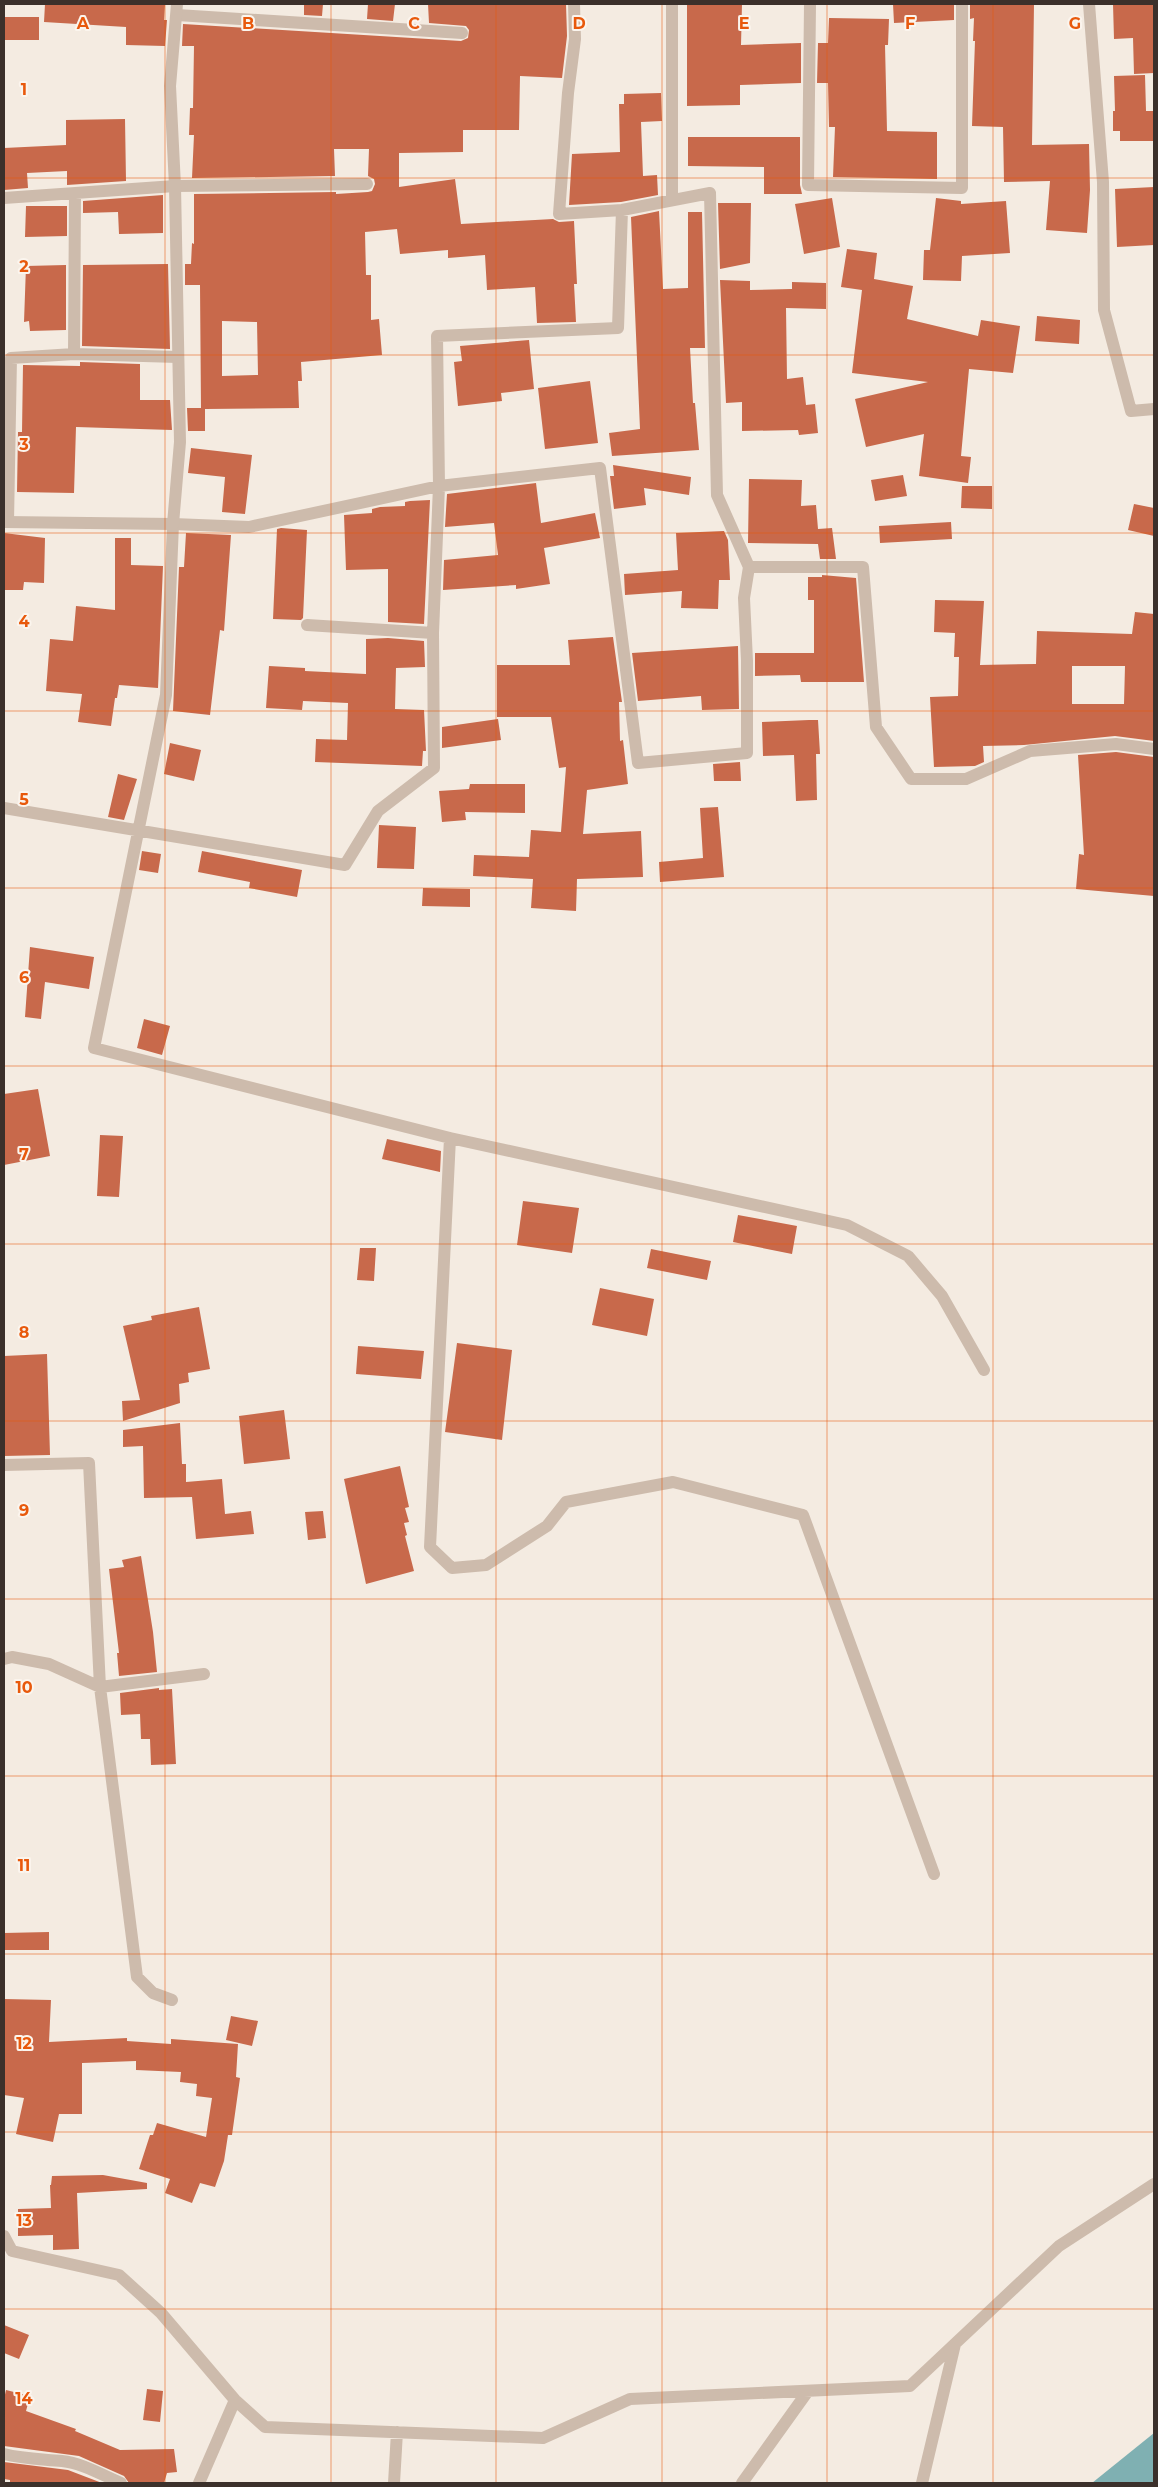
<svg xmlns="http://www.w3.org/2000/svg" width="1158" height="2487" viewBox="0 0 1158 2487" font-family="Montserrat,sans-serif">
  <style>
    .water { fill: #7fb0b2 }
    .building { fill: #c8694b; fill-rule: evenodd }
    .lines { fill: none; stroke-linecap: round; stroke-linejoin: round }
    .minor { stroke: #cdbbac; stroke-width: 12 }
    .tertiary { stroke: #cdbbac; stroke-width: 12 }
    .grid { fill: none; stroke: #e8590c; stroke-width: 1; stroke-opacity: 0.55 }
    .grid-label { font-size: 16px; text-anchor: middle; font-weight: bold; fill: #e8590c; stroke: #fbf5ee; stroke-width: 4; stroke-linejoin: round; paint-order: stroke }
  </style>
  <rect width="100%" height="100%" fill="#f4ebe1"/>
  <path class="water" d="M1154,2433v50h-62z"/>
  <path class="building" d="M45,4h120l-1,16h3l-2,26 -39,-1v-18l-82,-5z
    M304,4h19l-1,12 -18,-1z
    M368,4h27l-2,17 -26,-2z
    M428,4h138l1,32 -5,42 -42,-2 -1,54h-56v22l-64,1v34l56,-8 6,45 92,-5 6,3 15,-1 3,63h-3l2,38 -39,1 -2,-36 -48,3 -2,-35 -37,3v-8l-48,4 -3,-25 -32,3 1,43h5v45l8,-1 3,36 -81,7 1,19h-4l1,27 -94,1v22h-17l-1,-23h14l-1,-123h-15v-21h6l1,-21 2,1v-50l142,-2v2l32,-2 4,-1 3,-7 -1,-5 -6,-3 1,-27h-35l1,27 -143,2 2,-43h-5l1,-27h3l1,-62h-12l1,-22 278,17 7,-3 1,-8 -3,-4 -37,-3zM222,321l35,1 1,53 -36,1z
    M687,4h55l-1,41 60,-2v40l-61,2v20l-53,1z
    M893,4h61v16l-60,3z
    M970,4h64l-2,141 57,-1 1,46 -3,43 -41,-3 4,-49 -46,1 -1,-55 -31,-1 3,-85h-2l1,-23 -4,1z
    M1113,4h41v69l-20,1 -1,-36 -19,1z
    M4,17h35v23h-35z
    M829,18l60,1 -1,26h-3l2,86 50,1v47l-104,-2 2,-50h-6l-1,-44h-11l1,-40h10z
    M1145,75l1,36h8v30h-34v-10h-7v-20h2l-1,-35z
    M661,93l1,28 -21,1 2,54 14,-1 1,20 -37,7 -52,3 3,-51 48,-2 -1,-48h5v-10z
    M125,119l1,62 -59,4v-14l-40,2 1,15 -24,2v-42l62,-3v-25z
    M688,137h112v48l2,9h-38v-27l-76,-1z
    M1154,187v58l-37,2 -2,-58z
    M163,195v38l-44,1 -1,-22 -35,1v-12z
    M832,198l8,49 -36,7 -9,-50z
    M936,198l25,3v3l45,-3 4,52 -48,3 -1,25 -38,-1 1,-30h6z
    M718,203h33l-1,60 -30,6z
    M26,206h41v30l-42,1z
    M659,211l4,78 25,-1v-76h14l3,136h-15l3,55h2l4,47 -87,6 -3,-23 31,-4 -9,-212z
    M847,249l30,4 -3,26 39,7 -6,33 71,17 3,-16 39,6 -7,47 -44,-4 -8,87 10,1 -3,26 -49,-7 5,-42 -58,13 -11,-48 73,-17 -76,-9 10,-83 -21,-3z
    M168,264l2,85 -88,-3 1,-81z
    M66,265v65l-36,1 -1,-10 -5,1 2,-56z
    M720,280l30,1v9l42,-1v-7l34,1v26l-40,-1 1,71 16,-2 3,28 9,-1 3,29 -19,2 -1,-5 -56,1v-29l-16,1z
    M1037,316l43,4 -1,24 -44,-3z
    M529,340l5,49 -33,4 1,8 -44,5 -4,-44 8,-1 -2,-15z
    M80,362l60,2v36h30l2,30 -96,-3 -2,66 -57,-1 1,-60h4l1,-67 57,1z
    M590,381l8,62 -53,6 -7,-61z
    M191,448l61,7 -7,59 -23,-2 3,-35 -37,-4z
    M613,465l78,12 -2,18 -45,-7 2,17 -32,4 -4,-33h4z
    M903,475l4,21 -32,5 -4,-21z
    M749,479l53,1 -1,26 15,-1 2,24 14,-1 4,31h-16l-2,-15 -70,-1z
    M536,483l5,40 54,-10 5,25 -56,10 6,36 -34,5v-4l-73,5 1,-30 54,-5 -4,-32 -49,4 2,-33z
    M962,486h30v23l-31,-1z
    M430,500l-6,124 -36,-2v-53l-42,1 -2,-55 28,-2v-4l8,-2 25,-1v-4l5,-1z
    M1134,504l20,4v28l-26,-6z
    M951,522l1,17 -72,4 -1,-17z
    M281,528l26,2 -4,88 -2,2 -28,-1 4,-90z
    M724,531l4,9 2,40h-11l-1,29 -37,-1 1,-17 -57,4 -1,-21 54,-4 -2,-37z
    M4,533l41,5 -1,45 -20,-1 -1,8h-19z
    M186,533l45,2 -7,96 -4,-1 -10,85 -37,-4 6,-144h5z
    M115,538h16v27l32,1 -5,122 -39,-3 -2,13h-2l-4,28 -33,-4 4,-28 -36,-3 4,-52 23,2 3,-35 39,4z
    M822,575l34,3 8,104h-63l-1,-7 -45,1v-23h59v-53h-6v-23h14z
    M935,600l49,1 -4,64 56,-1 1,-33 95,3 3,-22 19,2v127l-39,-5 -91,9 -41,1 1,16 -9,4 -41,1 -4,-70 28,-1 1,-39h-5l1,-24 -21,-1zM1072,666h53l-1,38h-52z
    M613,637l9,65h-3l1,39 3,-1 5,44 -41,6 -4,44 58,-3 2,46 -66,2 -1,32 -45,-3 2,-29 -60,-3 1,-21 55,2 2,-27 30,2 5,-65 -7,1 -8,-51h-54v-52h73l-2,-25z
    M388,638l36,3 1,26 -29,1 -1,41 29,1 2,41h-3l-1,15 -107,-4 1,-23 31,1 1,-37 -45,-2 -1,9 -36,-2 3,-42 36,2v3l61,3v-35z
    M738,646l1,63 -37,1 -1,-14 -63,5 -6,-48z
    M498,719l3,21 -59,8v-21z
    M809,720h9l2,34h-4l1,46 -21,1 -2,-46 -31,1 -1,-34z
    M170,743l31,7 -7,31 -30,-7z
    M1116,752l38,5v139l-78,-7 3,-35 5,1 -6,-100z
    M740,762l1,19h-27l-1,-17z
    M118,774l19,5 -13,41 -16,-3z
    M470,784h55v29l-60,-1 1,8 -24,2 -3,-31 30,-2z
    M718,807l6,70 -64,5 -1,-20 44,-4 -3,-50z
    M379,825l37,2 -2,42 -37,-1z
    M142,851l19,3 -3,19 -19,-3z
    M202,851l100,19 -5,27 -48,-9 1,-6 -52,-10z
    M423,888l47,1v18l-48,-1z
    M30,947l64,10 -5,32 -44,-7 -4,37 -16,-2z
    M144,1019l26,7 -8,29 -25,-7z
    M38,1089l12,67 -46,9v-71z
    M100,1135l23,1 -4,61 -22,-1z
    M387,1139l54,12 -1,21 -58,-13z
    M523,1201l56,7 -7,45 -55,-8z
    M738,1215l59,11 -5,28 -59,-12z
    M360,1248h16l-2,33 -17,-1z
    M651,1249l60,12 -4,19 -60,-12z
    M600,1288l54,11 -7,37 -55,-11z
    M199,1307l11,62 -22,4 1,9 -10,2 1,19 -57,18 -1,-20 18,-1 -17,-74 29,-6 -1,-4z
    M457,1343l55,7 -10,90 -57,-8z
    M358,1346l66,5 -3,28 -65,-5z
    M47,1354l3,101 -46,1v-100z
    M284,1410l6,49 -46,5 -5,-48z
    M180,1423l2,41h4v18l36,-3 3,35 26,-3 3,23 -58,5 -4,-42 -48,1 -1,-52 -20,1v-17z
    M400,1466l9,41 -4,1 4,14 -5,1 3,12 -2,1 9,35 -48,13 -22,-105z
    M323,1511l3,27 -18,2 -3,-28z
    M141,1556l12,76 4,40 -38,4 -2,-23h2l-10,-84 15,-2 -2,-7z
    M159,1688v2l13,-1 4,75 -25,1 -1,-26h-9l-1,-25 -19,1 -1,-22z
    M49,1932v18h-45v-17z
    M4,1999l47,1 -2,42 78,-4v3l44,3v-5l67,5 -2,33 4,1 -8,57h-4l-4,26 -9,26 -15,-4 -8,20 -27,-10 5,-14 -31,-10 11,-34h3l4,-12 49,14 6,-39 -16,-2 1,-12 -17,-2 1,-10 -45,-2v-9l-54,2v51h-23l-6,28 -37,-8 8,-36 -20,-3z
    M231,2016l27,5 -6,25 -26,-6z
    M103,2175l44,8v6l-70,4 2,56 -26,1v-15l-35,1v-27l33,-1 -1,-23h1l1,-9z
    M4,2325l25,10 -10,24 -15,-6z
    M147,2389l16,2 -3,31 -17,-2z
    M6,2390l24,6 -4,15 50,18 -1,2 45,19 54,-1 3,23 -10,1 -3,10h-35l-5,-7 -45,-20 -75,-10v-47z
    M4,2462l64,8 34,13 -92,-1v-2l-6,-1z"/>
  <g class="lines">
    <path class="minor" d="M574,4l1,35 -7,54 -9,121 63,-4 88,-17 7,302 32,72
      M672,4v196
      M810,4l-2,181 154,3v-184
      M1089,4l14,178 1,128 27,101 23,-2
      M177,15l285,18
      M4,198l171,-12 192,-2
      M74,354l104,3
      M8,522l3,-164 63,-4 1,-160
      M307,625l126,8
      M4,808l341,57 33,-54 56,-43 -1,-135 6,-147 -2,-150 181,-8 4,-118
      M450,1138l397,87 61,31 34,40 42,74
      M4,1465l85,-2 11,224 37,290 16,16 19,7
      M4,1659l8,-2 37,7 51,23 104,-13
      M934,1874l-131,-359 -130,-33 -107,20 -19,24 -61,39 -34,3 -22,-21 20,-409 -356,-90 72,-353 7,-171 76,3 190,-41 161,-18 38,295 109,-10v-92l-3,-63 5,-31h114l13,160 35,52h55l64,-28 86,-7 38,5
      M4,2236l8,15 107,24 42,38 74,87 30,27 278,11 87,-39 280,-13 149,-140 95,-62
      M4,2454c19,5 38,5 58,7 20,2 40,14 59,22
      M199,2483l36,-83
      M394,2483l3,-51
      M742,2483l66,-92
      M922,2483l33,-139"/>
    <path class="tertiary" d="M4,522l169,2 7,-82 -5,-256 -5,-100 7,-82"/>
  </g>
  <path class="grid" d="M165,4v2479M331,4v2479M496,4v2479M662,4v2479M827,4v2479M993,4v2479M4,178h1150M4,355h1150M4,533h1150M4,711h1150M4,888h1150M4,1066h1150M4,1244h1150M4,1421h1150M4,1599h1150M4,1776h1150M4,1954h1150M4,2132h1150M4,2309h1150"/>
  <g class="grid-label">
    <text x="83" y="29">A</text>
    <text x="248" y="29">B</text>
    <text x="414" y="29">C</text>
    <text x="579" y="29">D</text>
    <text x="744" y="29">E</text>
    <text x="910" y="29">F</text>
    <text x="1075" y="29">G</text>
    <text x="24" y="95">1</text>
    <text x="24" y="272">2</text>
    <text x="24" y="450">3</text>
    <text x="24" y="627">4</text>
    <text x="24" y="805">5</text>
    <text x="24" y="983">6</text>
    <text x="24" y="1160">7</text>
    <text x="24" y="1338">8</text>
    <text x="24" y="1516">9</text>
    <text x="24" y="1693">10</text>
    <text x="24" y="1871">11</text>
    <text x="24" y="2049">12</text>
    <text x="24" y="2226">13</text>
    <text x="24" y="2404">14</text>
  </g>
  <rect width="1158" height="2487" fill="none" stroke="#3b302b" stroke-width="10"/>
</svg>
